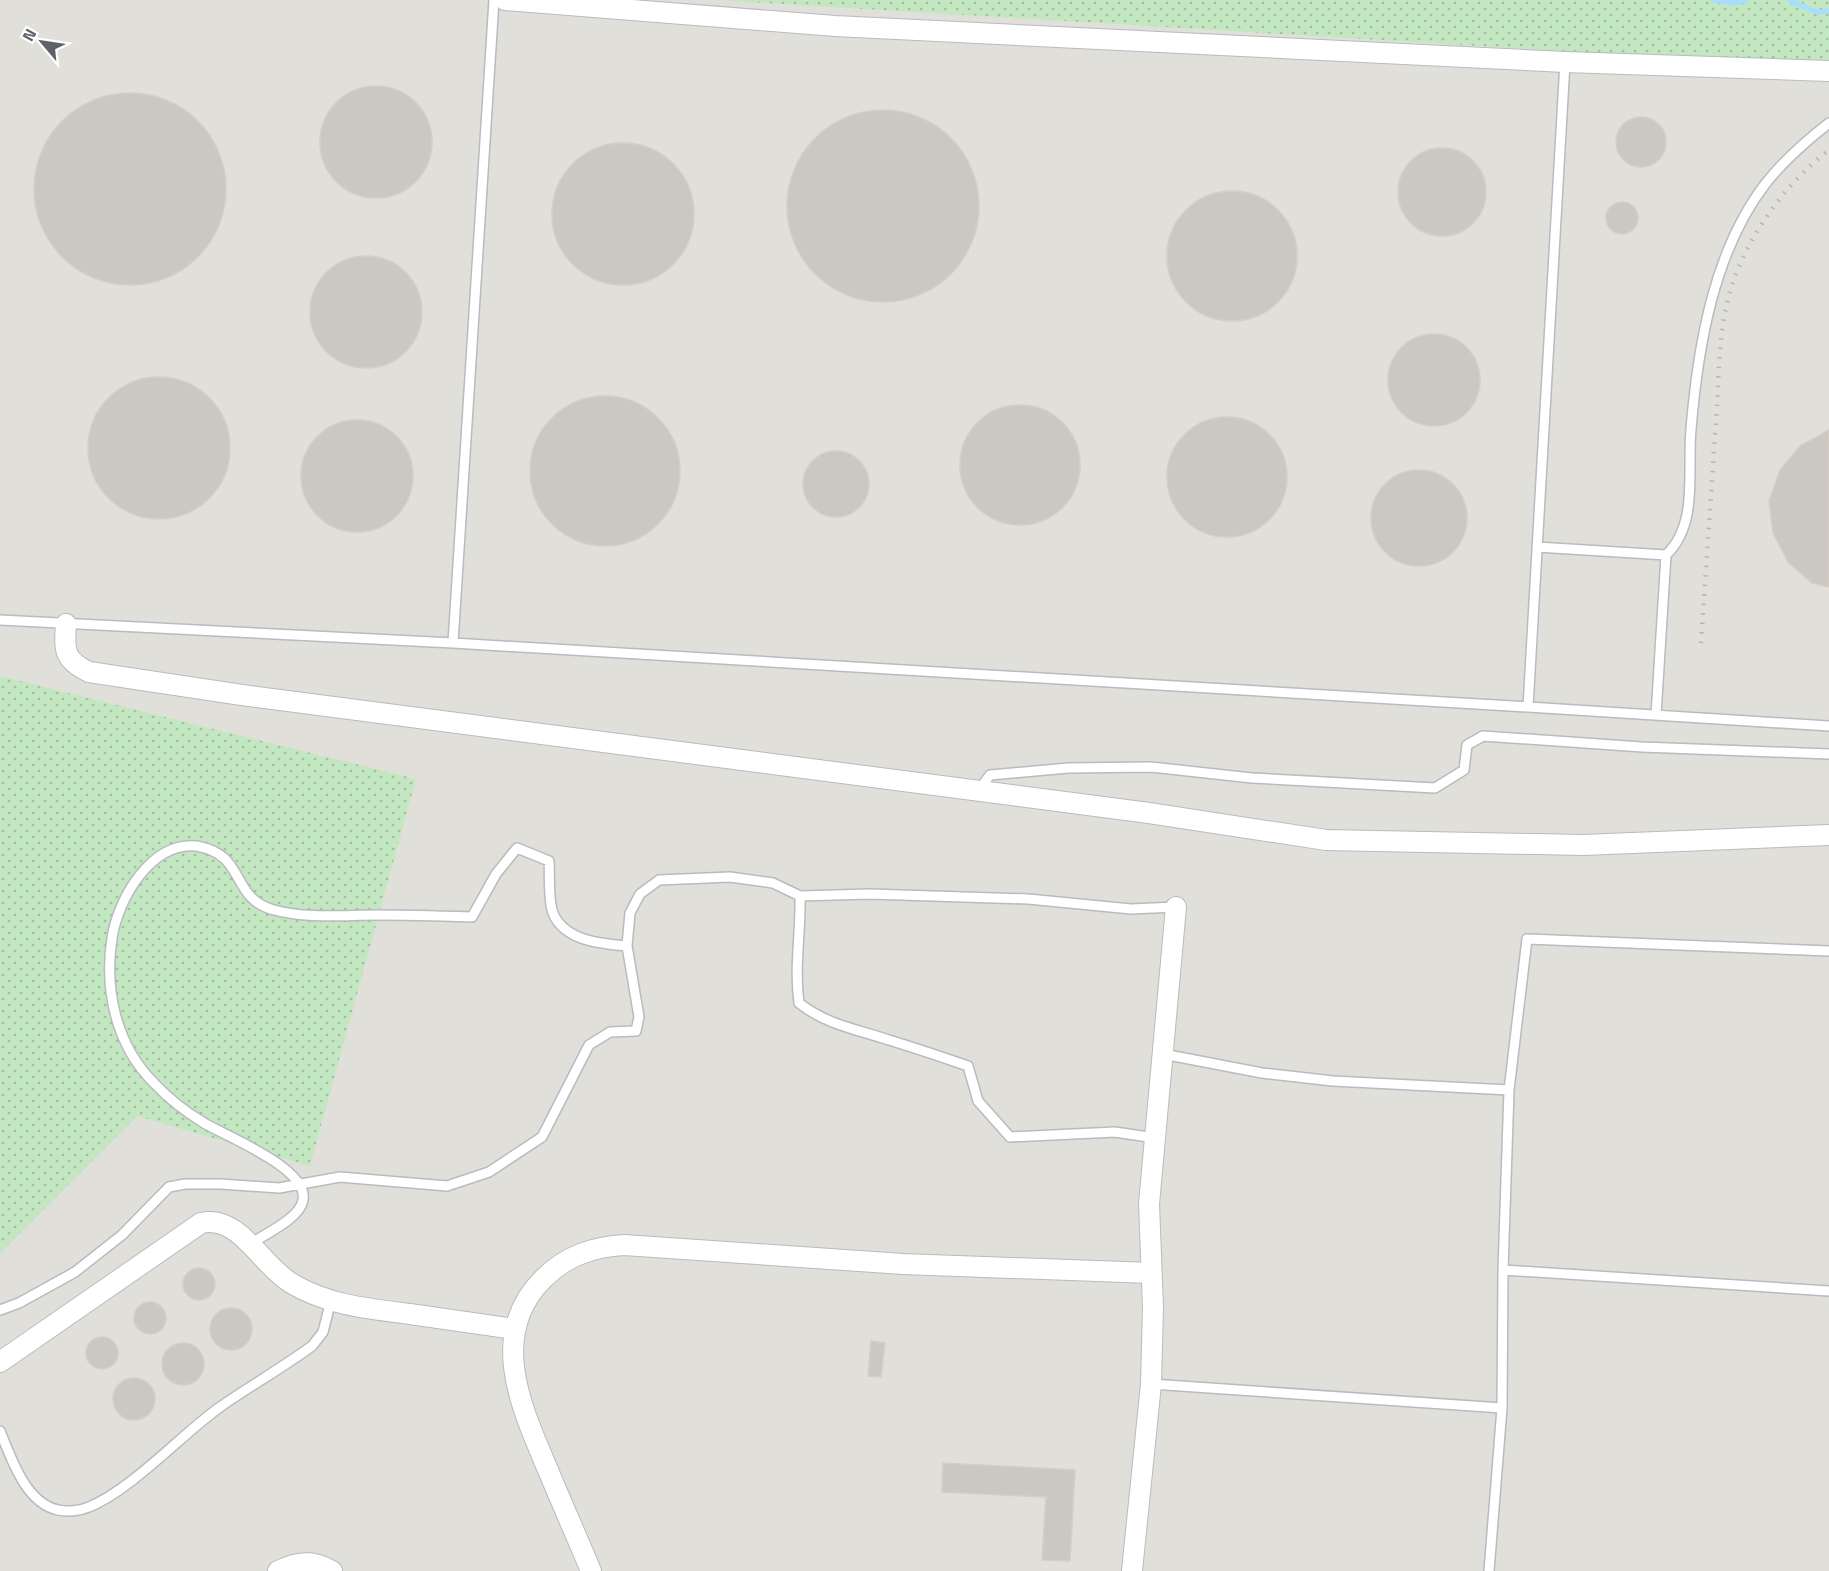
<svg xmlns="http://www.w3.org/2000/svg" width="1829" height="1571" viewBox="0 0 1829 1571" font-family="'Titillium Web',sans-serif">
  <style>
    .industrial { fill: #e1dfd9 }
    .grass { fill: url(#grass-dots) }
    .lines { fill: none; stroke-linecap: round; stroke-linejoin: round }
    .stream { stroke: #a6deff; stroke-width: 5 }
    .building { fill: #cbc7c2; stroke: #d5cec3; stroke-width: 1.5 }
    .lane-casing { stroke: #b8bbbf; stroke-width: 12 }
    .street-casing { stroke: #b8bbbf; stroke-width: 22 }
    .lane { stroke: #fff; stroke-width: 9 }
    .street { stroke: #fff; stroke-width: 20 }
    .rail { stroke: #b4b5b6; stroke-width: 4.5; stroke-dasharray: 1.5 8; stroke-linecap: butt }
  </style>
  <defs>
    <pattern id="grass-dots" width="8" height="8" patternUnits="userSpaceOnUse" patternTransform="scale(1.5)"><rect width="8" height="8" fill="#c3e8c1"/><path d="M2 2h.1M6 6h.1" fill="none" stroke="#a2bfa1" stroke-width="1.8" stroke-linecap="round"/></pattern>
  </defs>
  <rect width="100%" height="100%" fill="#f0ede5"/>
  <path class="industrial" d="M0,0h1007l822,44v1527h-1829z"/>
  <path class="grass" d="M716,0h1113v60l-214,-6z
    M0,676l416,103 -106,387 -173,-50 -137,137z"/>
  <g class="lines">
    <path class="stream" d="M1713,0l22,3 11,-3
      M1789,0l27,12 13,-1"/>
  </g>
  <path class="building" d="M320 142a56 56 0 1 1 112 0a56 56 0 1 1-112 0Z
    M34 189a96 96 0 1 1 192 0a96 96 0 1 1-192 0Z
    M787 206a96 96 0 1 1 192 0a96 96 0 1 1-192 0Z
    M1616 142a25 25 0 1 1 50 0a25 25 0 1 1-50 0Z
    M552 214a71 71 0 1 1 142 0a71 71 0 1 1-142 0Z
    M1398 192a44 44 0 1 1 88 0a44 44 0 1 1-88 0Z
    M1167 256a65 65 0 1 1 130 0a65 65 0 1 1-130 0Z
    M1606 218a16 16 0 1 1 32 0a16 16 0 1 1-32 0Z
    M310 312a56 56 0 1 1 112 0a56 56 0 1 1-112 0Z
    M1388 380a46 46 0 1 1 92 0a46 46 0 1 1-92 0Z
    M88 448a71 71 0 1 1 142 0a71 71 0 1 1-142 0Z
    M530 471a75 75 0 1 1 150 0a75 75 0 1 1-150 0Z
    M960 465a60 60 0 1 1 120 0a60 60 0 1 1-120 0Z
    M1167 477a60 60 0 1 1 120 0a60 60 0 1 1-120 0Z
    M301 476a56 56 0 1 1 112 0a56 56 0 1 1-112 0Z
    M1829,430v157l-17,-4 -24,-21 -15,-29 -4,-32 11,-31 20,-24z
    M803 484a33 33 0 1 1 66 0a33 33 0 1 1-66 0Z
    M1371 518a48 48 0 1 1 96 0a48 48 0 1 1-96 0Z
    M183 1284a16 16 0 1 1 32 0a16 16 0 1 1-32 0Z
    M134 1318a16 16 0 1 1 32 0a16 16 0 1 1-32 0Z
    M210 1329a21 21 0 1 1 42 0a21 21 0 1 1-42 0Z
    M86 1353a16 16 0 1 1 32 0a16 16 0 1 1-32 0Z
    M871,1341l14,2 -4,34 -13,-1z
    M162 1364a21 21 0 1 1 42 0a21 21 0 1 1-42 0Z
    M113 1399a21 21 0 1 1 42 0a21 21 0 1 1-42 0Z
    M943,1463l132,7 -5,91 -28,-1 4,-63 -104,-5z"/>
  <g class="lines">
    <defs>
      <path id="lane" d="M1537,547l129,8c33,-31 21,-85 25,-126 7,-84 23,-179 75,-246 18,-23 40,-42 63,-60
        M0,620l453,23 1075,64 37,-645
        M453,643l41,-643
        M1528,707l301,19
        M1656,715l10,-160
        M978,791l12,-16 78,-7 83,-1 101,11 183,10 29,-18 3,-25 16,-9 159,11 187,7
        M800,896c1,36 -6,71 -1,107 28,22 57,26 90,37 26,8 53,17 79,26l10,35 32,36 105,-5 40,6
        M1163,1054l99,19 71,8 176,9 -6,180 -1,138
        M1509,1090l18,-151 302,12
        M249,1245c15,-11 51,-26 54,-45 6,-31 -75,-63 -99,-77 -18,-11 -35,-24 -49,-39 -39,-38 -51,-94 -43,-146 6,-39 39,-97 85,-92 10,2 21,6 28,13 18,18 16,42 49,51 33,9 69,5 103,5 32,0 64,1 95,2l24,-43 21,-26 32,13c1,13 -1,40 4,52 11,28 49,31 74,33l3,-33 10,-19 19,-14 71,-3 43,6 27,13 70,-2 158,5 103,10 45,-2
        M1503,1270l326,21
        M0,1310l19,-7 56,-31 47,-37 47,-48 16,-3h36l58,4 61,-11 107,9 42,-14 53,-35 47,-92 21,-13 26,-1 3,-14 -12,-71
        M1151,1384l351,24 -13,163
        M0,1431c11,26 25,72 58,79 9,2 22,1 31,-3 42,-17 92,-72 131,-100 30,-21 62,-39 92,-61l11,-14 8,-32"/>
      <path id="street" d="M505,0l330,26 730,36 264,9
        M66,624c-2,27 -2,36 23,48l153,23 907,118 177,27 257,5 246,-10
        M0,1362l201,-139c38,-9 60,42 90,60 36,22 78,26 119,31 34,5 69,10 104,15
        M278,1571c20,-10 34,-11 54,0
        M591,1571c-14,-34 -29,-67 -43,-101 -26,-61 -61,-135 -5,-191 23,-23 49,-32 81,-34l279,19 248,9
        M1132,1571l19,-187 2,-77 -4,-103 27,-297"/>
    </defs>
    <use href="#lane" class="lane-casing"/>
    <use href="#street" class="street-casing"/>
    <use href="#lane" class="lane"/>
    <use href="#street" class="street"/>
    <path class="rail" d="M1701,643c5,-74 10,-148 15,-222 3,-39 2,-81 11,-118 13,-57 56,-118 102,-153"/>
  </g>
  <g transform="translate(42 42) rotate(299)" stroke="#ffffff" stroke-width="4.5" paint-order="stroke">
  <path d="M0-4.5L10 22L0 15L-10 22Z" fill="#5d6266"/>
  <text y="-9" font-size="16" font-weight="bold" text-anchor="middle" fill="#5d6266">N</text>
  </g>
</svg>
